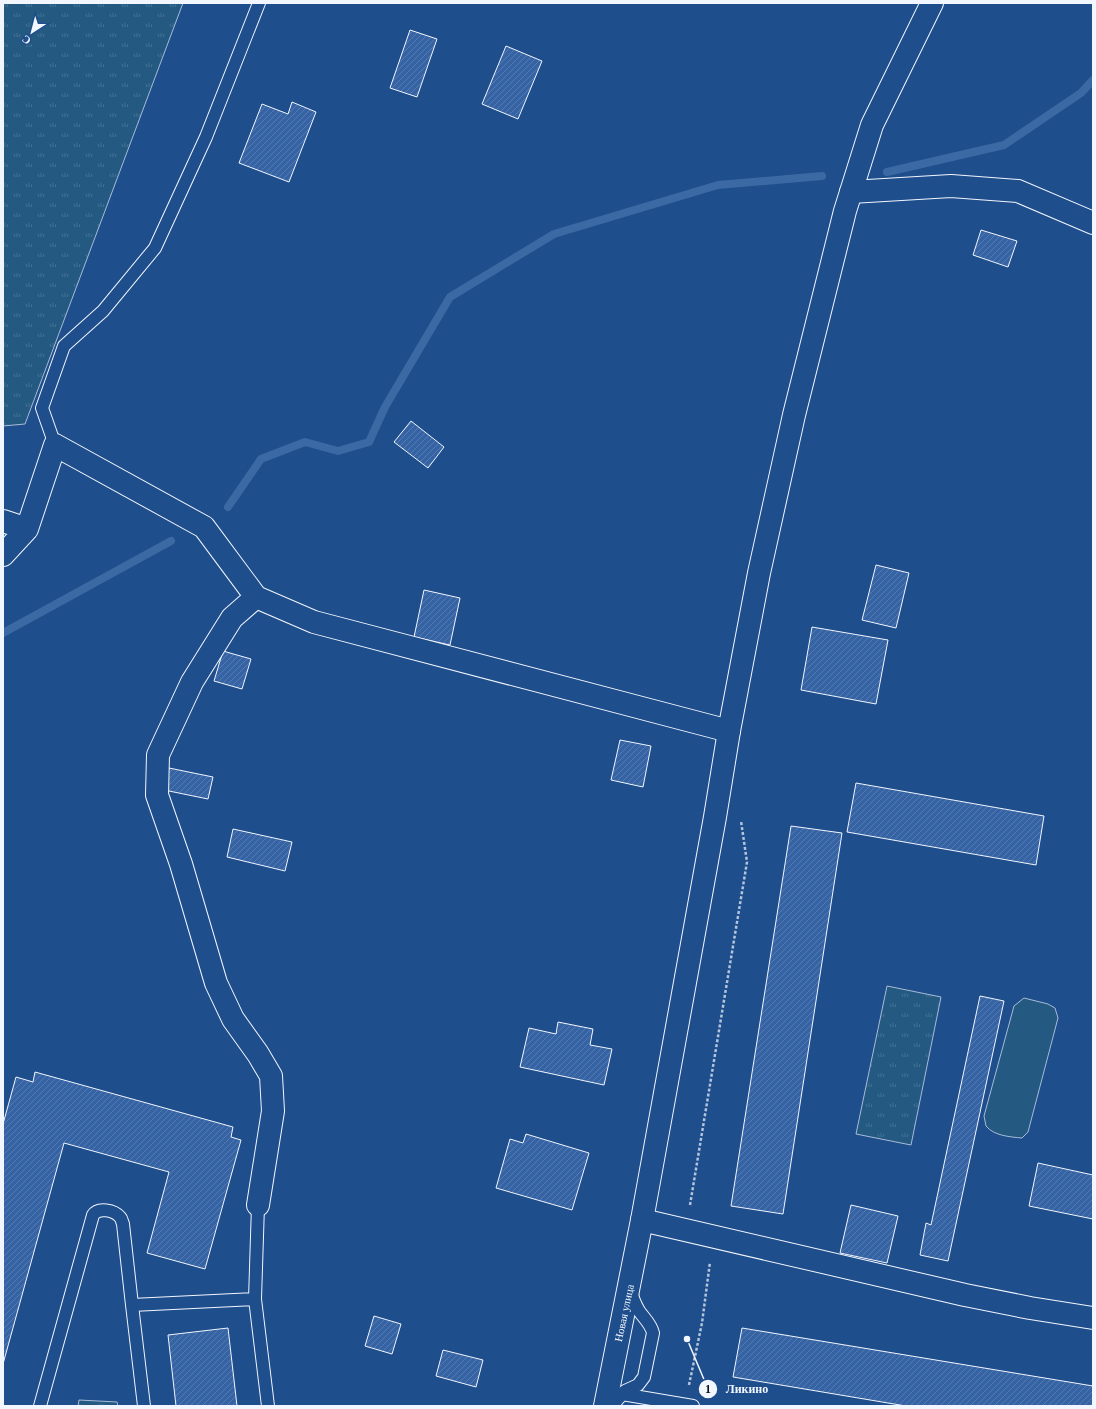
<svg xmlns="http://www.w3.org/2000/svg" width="1096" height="1409" viewBox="0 0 1096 1409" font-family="'Times New Roman',serif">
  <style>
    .grass { fill: url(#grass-tufts); stroke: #a8bbd7 }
    .pitch { fill: #245a82; stroke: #a8bbd7 }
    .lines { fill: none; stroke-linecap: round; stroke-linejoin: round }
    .stream { stroke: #3b69a3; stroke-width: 8 }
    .building { fill: url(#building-hatch); stroke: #f2f6ff }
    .service-casing { stroke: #f2f6ff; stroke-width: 14 }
    .minor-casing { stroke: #f2f6ff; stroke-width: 24 }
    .tertiary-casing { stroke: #f2f6ff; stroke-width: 24 }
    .path { stroke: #b3c4dc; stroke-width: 2.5; stroke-dasharray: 3 2; stroke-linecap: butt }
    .service { stroke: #1f4e8c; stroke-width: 12 }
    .minor { stroke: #1f4e8c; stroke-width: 22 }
    .tertiary { stroke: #1f4e8c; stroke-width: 22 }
    .labels { text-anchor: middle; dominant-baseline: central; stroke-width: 3; stroke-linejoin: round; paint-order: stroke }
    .street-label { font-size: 11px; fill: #f2f6ff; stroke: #1f4e8c }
    .leader { fill: none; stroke: #f2f6ff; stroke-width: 1.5 }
    .callout-dot { fill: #f2f6ff; stroke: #1f4e8c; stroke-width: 1.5 }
    .mark-label { font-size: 12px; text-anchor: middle; font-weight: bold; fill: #111 }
    .callout-label { font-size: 12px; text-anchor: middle; font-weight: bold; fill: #f2f6ff; stroke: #1f4e8c; stroke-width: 3; stroke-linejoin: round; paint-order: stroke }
  </style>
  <defs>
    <pattern id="grass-tufts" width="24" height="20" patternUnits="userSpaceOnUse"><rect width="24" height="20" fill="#245a82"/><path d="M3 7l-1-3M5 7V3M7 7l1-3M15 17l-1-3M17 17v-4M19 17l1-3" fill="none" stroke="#447295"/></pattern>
    <pattern id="building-hatch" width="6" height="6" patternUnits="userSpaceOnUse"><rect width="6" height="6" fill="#3563a3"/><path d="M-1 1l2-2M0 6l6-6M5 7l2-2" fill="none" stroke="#537ab1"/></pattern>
  </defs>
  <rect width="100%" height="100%" fill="#1f4e8c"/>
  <path class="grass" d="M3,3h180l-158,421 -22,2z
    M887,986l54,11 -30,148 -55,-11z
    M79,1400l38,2 1,4h-40z"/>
  <path class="pitch" d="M1024,998l24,6 7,4 3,10 -30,114 -6,6c-11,-1 -28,-2 -36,-12 -1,-3 -1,-7 -2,-10l30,-110z"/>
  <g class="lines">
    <path class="stream" d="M887,172l117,-27 77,-52 12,-13
      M228,507l33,-48 44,-17 33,9 31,-9 16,-35 65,-110 104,-63 164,-49 104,-9
      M3,633l168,-92"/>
  </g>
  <path class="building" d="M410,30l27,9 -20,58 -27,-9z
    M506,46l36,15 -24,58 -36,-15z
    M292,102l24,10 -27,70 -50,-19 23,-59 26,10z
    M981,230l36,11 -9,26 -35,-12z
    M411,421l33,26 -16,21 -34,-26z
    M876,565l33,8 -13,55 -34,-8z
    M424,590l36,8 -10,47 -36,-8z
    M812,627l76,13 -12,64 -75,-14z
    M223,651l28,8 -9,30 -28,-8z
    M620,740l31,6 -8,41 -32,-7z
    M169,768l44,9 -5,22 -44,-9z
    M856,783l188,33 -8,49 -189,-33z
    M791,826l51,7 -59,381 -52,-8z
    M233,829l59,13 -7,29 -58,-14z
    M980,996l24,5 -56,260 -28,-6 6,-32 5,2z
    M558,1022l35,7 -3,16 22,4 -8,36 -84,-18 9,-39 27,6z
    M35,1072l198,55 -2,10 10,3 -36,129 -58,-16 22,-81 -105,-29 -61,221v-240l13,-47 17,5z
    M526,1134l63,19 -17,57 -76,-22 14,-49 13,4z
    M1038,1163l55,12v44l-64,-13z
    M851,1205l47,11 -11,47 -47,-10z
    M374,1316l27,8 -9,30 -27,-8z
    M228,1328l9,78h-61l-8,-71z
    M742,1328l351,58v20h-187l-173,-29z
    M443,1350l40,10 -7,27 -40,-11z"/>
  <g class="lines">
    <defs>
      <path id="service" d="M55,445l-13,-37 22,-62 39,-35 52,-63 51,-111 53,-134
        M258,1205l-3,94 13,107
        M622,1394l71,12
        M40,1406l53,-191c5,-8 21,-5 27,2 2,2 2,5 3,7l9,81
        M144,1406l-12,-101 123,-6
        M612,1406l13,-15 13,-6 6,-8 9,-44c-2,-9 -9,-15 -14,-22 -4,-7 -7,-14 -8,-21"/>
      <path id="minor" d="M851,192l100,-6 67,5 75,32
        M3,521l24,8
        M3,555l24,-26 28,-84 149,82 52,70 58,25 415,109
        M256,597l-24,21 -40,64 -34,73 -1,40 24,69 35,119 17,36 25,35 13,22 2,35 -15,94
        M642,1220l323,75 65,13 63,10"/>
      <path id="tertiary" d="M605,1406l37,-186 73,-403 14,-86 30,-158 35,-158 51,-204 27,-86 60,-122"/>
    </defs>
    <use href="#service" class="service-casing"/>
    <use href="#minor" class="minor-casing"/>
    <use href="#tertiary" class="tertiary-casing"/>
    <path class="path" d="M690,1205l57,-343 -6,-41
      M689,1385l13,-62 8,-61"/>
    <use href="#service" class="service"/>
    <use href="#minor" class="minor"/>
    <use href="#tertiary" class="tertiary"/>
  </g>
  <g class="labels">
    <g class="street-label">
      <text transform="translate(624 1313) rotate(-78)">Новая улица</text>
    </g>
  </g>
  <path class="leader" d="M687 1339L708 1389"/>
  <g class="callout-dot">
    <circle cx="687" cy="1339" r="4"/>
    <circle cx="708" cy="1389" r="10"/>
  </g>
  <g class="mark-label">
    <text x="708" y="1393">1</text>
  </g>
  <g class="callout-label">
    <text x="747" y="1393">Ликино</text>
  </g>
  <rect width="1096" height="1409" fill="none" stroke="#f2f6ff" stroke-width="8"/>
  <g transform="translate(32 32) rotate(216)" stroke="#1f4e8c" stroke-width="3" paint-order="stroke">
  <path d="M0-3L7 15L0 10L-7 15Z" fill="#f2f6ff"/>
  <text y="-6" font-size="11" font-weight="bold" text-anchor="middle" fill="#f2f6ff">С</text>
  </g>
</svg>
